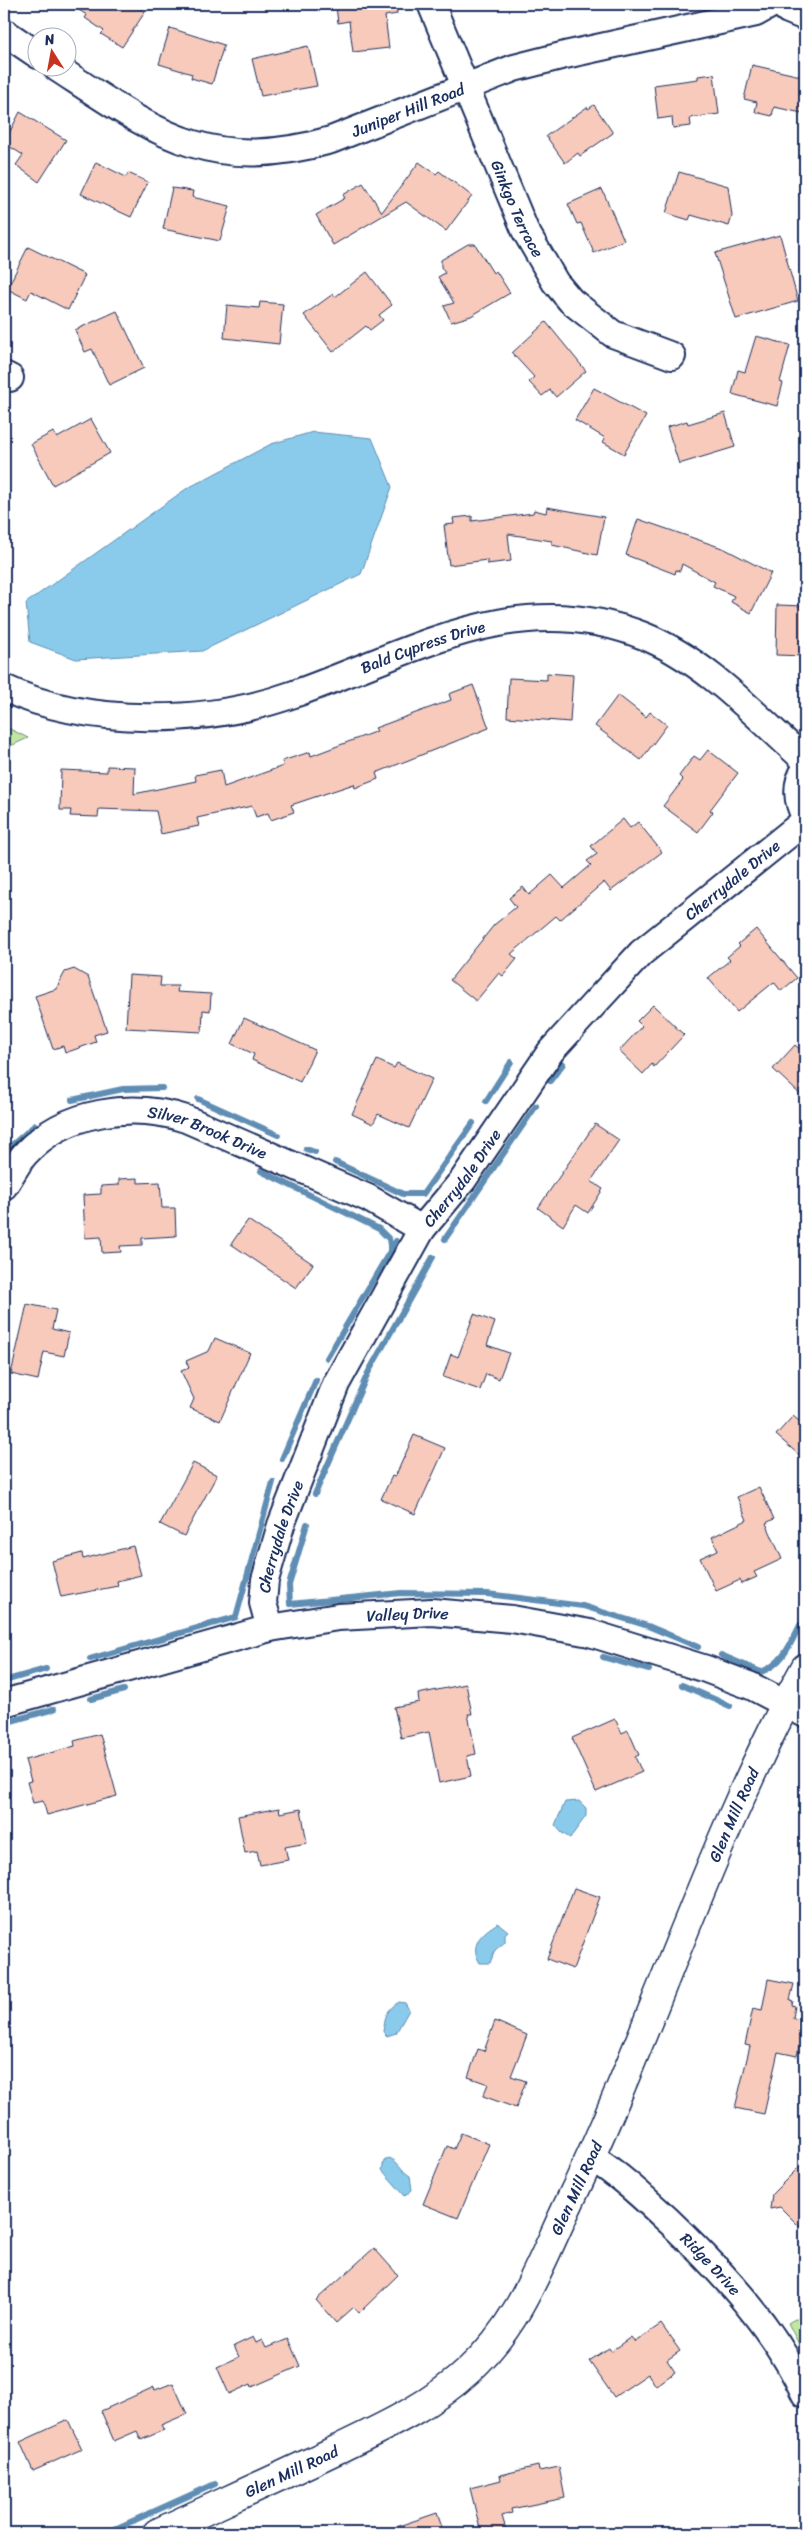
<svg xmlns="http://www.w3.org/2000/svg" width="809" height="2537" viewBox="0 0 809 2537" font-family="Sriracha,sans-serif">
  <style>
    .green { fill: #c1e7a1; stroke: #6e8b80 }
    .water { fill: #8acbeb; stroke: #5e8db3 }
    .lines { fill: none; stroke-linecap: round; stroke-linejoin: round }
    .stream { stroke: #5e8db3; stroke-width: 6 }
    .building { fill: #f7cabb; stroke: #1b2f5e }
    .street-casing { stroke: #1b2f5e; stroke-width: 30 }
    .secondary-casing { stroke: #1b2f5e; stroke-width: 31 }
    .street { stroke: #fff; stroke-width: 26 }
    .secondary { stroke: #fff; stroke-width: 28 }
    .labels { text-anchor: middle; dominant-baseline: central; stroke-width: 4; stroke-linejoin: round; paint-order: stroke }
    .street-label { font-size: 16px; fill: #1b2f5e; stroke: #fff }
  </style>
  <rect width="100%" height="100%" fill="#fff"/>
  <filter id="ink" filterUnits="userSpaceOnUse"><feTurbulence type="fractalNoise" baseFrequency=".02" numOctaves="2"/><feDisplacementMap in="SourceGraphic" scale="10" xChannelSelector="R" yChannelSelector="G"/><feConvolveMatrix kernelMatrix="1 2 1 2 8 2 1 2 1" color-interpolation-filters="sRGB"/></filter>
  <g filter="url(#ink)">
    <path class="green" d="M4,726l24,12 -24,11z
      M805,2313v43l-17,-33z"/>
    <path class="water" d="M313,432l59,6 20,49 -31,87 -159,77 -126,8 -46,-17 -4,-39 160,-114 85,-45z
      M579,1801l7,7v8l-16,22 -8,-5 -7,-8 10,-23z
      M498,1923l10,8 -3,3v8l-10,8 -5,13h-10c-12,-19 3,-31 18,-40z
      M399,2002l6,1 4,7 -13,23 -9,3 -4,-4c2,-15 3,-22 16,-30z
      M389,2158c10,3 12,13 21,18l2,14 -7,6 -23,-26 2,-9z"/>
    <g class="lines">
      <path class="stream" d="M550,1081l13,-17
        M198,1099l80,36
        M72,1100l51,-11 39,-1
        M486,1101l25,-39
        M306,1149l9,3
        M4,1152l31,-27
        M335,1162l68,32h20l50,-71
        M261,1171l118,58 10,10 2,12
        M445,1239l91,-133
        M327,1358l69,-117
        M282,1459l34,-79
        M315,1494l53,-121 65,-116
        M307,1524l-18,61 1,19 111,-11 86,1 96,12 65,20 50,21
        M721,1655l40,17c22,-8 29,-27 39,-47
        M603,1657l46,13
        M90,1659l146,-42 37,-135
        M4,1681l42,-12
        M682,1685l48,21
        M91,1699l33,-9
        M4,1723l50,-14
        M106,2533l109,-49"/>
    </g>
    <path class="building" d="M69,4h64l12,8 -23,35 -21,-13 3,-3 -19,-13 2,-3z
      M347,4h49l1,10 -12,2 4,32 -36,4 -4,-31 -11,2 -2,-17z
      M170,28l54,17 -12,39 -21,-6 1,-4 -33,-10z
      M308,46l9,40 -56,10 -9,-37z
      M752,65l53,12v23l-3,13 -28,-6 -2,9 -17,-4 2,-10 -13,-3z
      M714,74l5,40 -29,4 1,8 -18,2 -1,-11 -14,2 -4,-34 44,-6v-3z
      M594,105l19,28 -33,23 -2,-3 -13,10 -19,-27 41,-29 1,2z
      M20,112l46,28 -27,42 -23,-17 7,-10 -19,-12z
      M96,162l30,15 2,-4 20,9 -17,35 -50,-23z
      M419,162l17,12 3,-3 33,25 -26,35 -40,-29 -73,43 -17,-30 29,-17 -2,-3 20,-12 19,29z
      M679,172l49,14 4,30 -3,10 -38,-11 -2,5 -23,-7z
      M172,188l21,3 -1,6 38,9 -10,35 -57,-12z
      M602,189l22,51 -30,13 -13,-30 -4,1 -9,-20z
      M780,235l18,66 -62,18 -21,-66z
      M468,244h7l18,29 3,-2 14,22 -39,23 -20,6 -7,-16 10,-3 -16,-26 7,-4 -4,-6v-7z
      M28,247l57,28 -17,35 -37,-19 -4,8 -20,-10z
      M367,272l25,33 -13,10 4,5 -13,10 -4,-4 -33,26 -29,-37 29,-21 2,3z
      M260,302l23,2 -4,40 -55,-6 3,-33 32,3z
      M117,311l27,57 -35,17 -17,-36 -7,3 -10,-22z
      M546,322l40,49 -30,26 -6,-7 -8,6 -13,-14 5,-5 -22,-24z
      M756,336l34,9 -10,37 3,1 -6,23 -45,-12 6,-24 7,2z
      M594,388l52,28 -22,38 -21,-12 2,-4 -30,-18z
      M725,413l10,34 -56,17 -12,-37 20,-6 1,3z
      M91,419l19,34 -57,32 -22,-41 22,-12 4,6z
      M547,507l57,10 -7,38 -45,-10v-4l-44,-7 3,27 -24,3v-4l-38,5 -5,-40 10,-1 -1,-6 19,-2v5l61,-8 1,-3 12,3z
      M638,519l87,30 46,24 -20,40 -20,-11 3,-6 -21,-10 2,-4 -33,-18 -2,7 -4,-1 -1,4 -49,-19z
      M777,605l28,1v50l-29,-1z
      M547,673l26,2 -3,47 -63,-5 2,-39 38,2z
      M473,685l16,43 -113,45 2,6 -23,9 -1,-4 -63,21 3,7 -23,8 -3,-7 -12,4 -4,-11 -55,12 2,8 -38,8 -5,-23 -57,-2 -1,8 -28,-1 1,-6h-11l1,-40 46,2v-6l28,1 -1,27 62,-13 -1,-6 26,-5 3,17 59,-21 -1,-5 28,-9 1,4 66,-25 -2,-3 76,-28 -2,-6z
      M618,695l28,22 4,-5 17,13 -26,35 -46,-34z
      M708,750l30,23 -28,37 3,2 -15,20 -35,-26 20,-26 -4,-4 15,-20 6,4z
      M623,819l7,9 8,-6 24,30 -51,39 -7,-9 -44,38 -4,-4 -45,38 6,5 -14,17 -4,-3 -23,28 -26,-21 44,-55 22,-18 -7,-9 14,-11 6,8 23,-20 12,13 27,-23 -4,-4 10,-7 -6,-8z
      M756,929l41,49 -16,13 -7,-9 -37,30 -29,-34 22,-18 -3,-3 13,-11 -2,-2z
      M74,969l14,8 19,54 -13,4 2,7 -31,11 -2,-7 -10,3 -18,-53 21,-7 9,-17z
      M129,975l32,2 -1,9h18l-1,6 34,2 -1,17 -7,-1 -1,22 -76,-4z
      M653,1005l31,30 -30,32 -2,-3 -9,10 -24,-23 23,-25 -5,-5z
      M244,1018l71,32 -15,32 -48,-22 2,-6 -22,-10z
      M795,1045l10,9v45l-32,-30z
      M377,1060l17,8 3,-5 35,16 -23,49 -31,-14 -5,10 -21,-10z
      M595,1124l24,16 -28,41 12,8 -15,24 -12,-8 -13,21 -25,-18z
      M138,1178v5l22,-1 2,26h13l1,28 -34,2v7l-22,1 1,6 -19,1 -1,-16 -16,1 -2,-43 18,-1v-8l18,-1v-6z
      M248,1220l65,44 -17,24 -65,-44z
      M27,1304l29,6 -4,19 17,4 -5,23 -20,-4 -6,28 -27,-6z
      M474,1314l21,8 -8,23 22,8 -10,26 -13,-5 -6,16 -37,-13 8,-23 7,3z
      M215,1338l35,15 -30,68 -30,-13 4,-9 -13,-28 8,-3 -3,-7 23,-10z
      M793,1416l12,10v34l-29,-25z
      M414,1435l31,13 -30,66 -34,-15 11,-23 3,1z
      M193,1463l24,12 -33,61 -24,-12z
      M759,1487l15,32 -8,4 16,36 -28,13 3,5 -16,7 -1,-4 -24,11 -16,-33 18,-8 -6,-13 35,-17 -10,-23z
      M133,1546l8,29 -24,6 1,5 -57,11 -9,-36 30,-8 1,6z
      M466,1684l6,30h-4l8,40 -9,2 4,20 -32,7 -10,-51 -28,6 -7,-31 25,-5 -1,-8z
      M615,1719l7,14 6,-3 11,25 -4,2 7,15 -46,20 -24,-54z
      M100,1734l17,62 -70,19 -4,-14 -10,2 -6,-21 4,-1 -6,-21 50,-14 -1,-5z
      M279,1808l1,5 21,-4 6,34 -22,4 3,13 -28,5 -3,-14 -12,2 -7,-37z
      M574,1888l26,9 -27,72 -26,-10z
      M768,1979l26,5 -4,16 3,1 -1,4 3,1 -2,12 12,2 -8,36 -19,-4 -14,62 -29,-6 15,-62 -5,-1 8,-37 9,2z
      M495,2021l32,14 -16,41 15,5 -10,27 -33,-12 5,-12 -20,-7 10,-28 6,2z
      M461,2133l28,11 -31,74 -35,-14 24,-58 7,3z
      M805,2161v71l-25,-25 -10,2 2,-15z
      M374,2248l24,27 -39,38 -5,-6 -18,16 -20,-23z
      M661,2324l19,27 -13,9 8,12 -19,14 -8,-12 -34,23 -25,-36 20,-13 2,3 20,-14 4,5z
      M253,2337l3,6 6,-3 4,8 22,-9 12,27 -48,21 -1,-3 -22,10 -12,-27 22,-10 -5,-11z
      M173,2383l14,31 -26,11 3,5 -23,10 -4,-9 -23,10 -13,-30 53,-24 1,3z
      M68,2420l14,29 -49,22 -13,-29z
      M538,2466l1,5 20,-4 6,31 -54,11 1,4 -10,3 5,17h-26l-11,-45 31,-8 -1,-5z
      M437,2513l7,20h-57v-3z"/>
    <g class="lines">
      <defs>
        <g id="street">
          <path id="s1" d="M431,4l94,226 30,52 16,19 42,33 59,22"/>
          <path d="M781,4l7,6 17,7"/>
          <path d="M4,32l34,23"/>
          <path id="s2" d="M57,68c98,64 151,107 274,72l183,-72 51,-13 191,-42 16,-9"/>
          <path d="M4,375l6,3"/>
          <path id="s3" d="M4,688c83,39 204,37 290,6 117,-41 224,-109 350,-58 62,25 112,80 161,124"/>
          <path d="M805,770c-10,14 -8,32 0,46"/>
          <path id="s4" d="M4,1186c7,-10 13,-23 21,-32 40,-44 108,-52 161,-35l182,79 54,31"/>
          <path id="s5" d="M270,1628l-7,-25 2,-23 16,-55 55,-141 86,-155 41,-49 88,-129 42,-46 48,-52 164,-132"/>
          <path id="s6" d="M4,1703l266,-75 68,-11 94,-5 80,7 78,14 116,36 45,17 54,28"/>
          <path id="s7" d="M591,2157c30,19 54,42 80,66 52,50 103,104 134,171"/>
        </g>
        <g id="secondary">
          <path id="s8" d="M157,2533c60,-28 121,-55 181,-84 46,-22 94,-44 131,-79 51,-47 70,-104 99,-165 85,-176 142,-366 237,-537"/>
        </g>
      </defs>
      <use href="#street" class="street-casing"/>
      <use href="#secondary" class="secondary-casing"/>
      <use href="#street" class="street"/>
      <use href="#secondary" class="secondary"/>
    </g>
  </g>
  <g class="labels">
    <g class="street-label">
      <text stroke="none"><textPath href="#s2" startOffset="379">Juniper Hill Road</textPath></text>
      <text stroke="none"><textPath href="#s1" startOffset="222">Ginkgo Terrace</textPath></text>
      <text stroke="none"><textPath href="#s3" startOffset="434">Bald Cypress Drive</textPath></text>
      <text stroke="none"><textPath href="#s5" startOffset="905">Cherrydale Drive</textPath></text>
      <text stroke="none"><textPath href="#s4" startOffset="236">Silver Brook Drive</textPath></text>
      <text stroke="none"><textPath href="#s5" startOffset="500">Cherrydale Drive</textPath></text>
      <text stroke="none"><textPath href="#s5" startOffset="95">Cherrydale Drive</textPath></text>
      <text stroke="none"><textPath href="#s6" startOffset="415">Valley Drive</textPath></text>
      <text stroke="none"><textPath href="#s8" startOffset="971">Glen Mill Road</textPath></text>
      <text stroke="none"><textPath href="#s8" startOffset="566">Glen Mill Road</textPath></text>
      <text stroke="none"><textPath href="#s7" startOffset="161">Ridge Drive</textPath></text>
      <text stroke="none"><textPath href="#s8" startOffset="148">Glen Mill Road</textPath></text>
    </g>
  </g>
  <rect width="809" height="2537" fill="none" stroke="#fff" stroke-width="20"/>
  <rect x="10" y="10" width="789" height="2517" fill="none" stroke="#1b2f5e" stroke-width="2" filter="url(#ink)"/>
  <g transform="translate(52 52) rotate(349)"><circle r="24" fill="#ffffff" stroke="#a4acbf"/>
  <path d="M0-4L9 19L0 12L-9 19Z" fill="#c8321e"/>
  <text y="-8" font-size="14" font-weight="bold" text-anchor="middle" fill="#1b2f5e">N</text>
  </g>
</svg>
